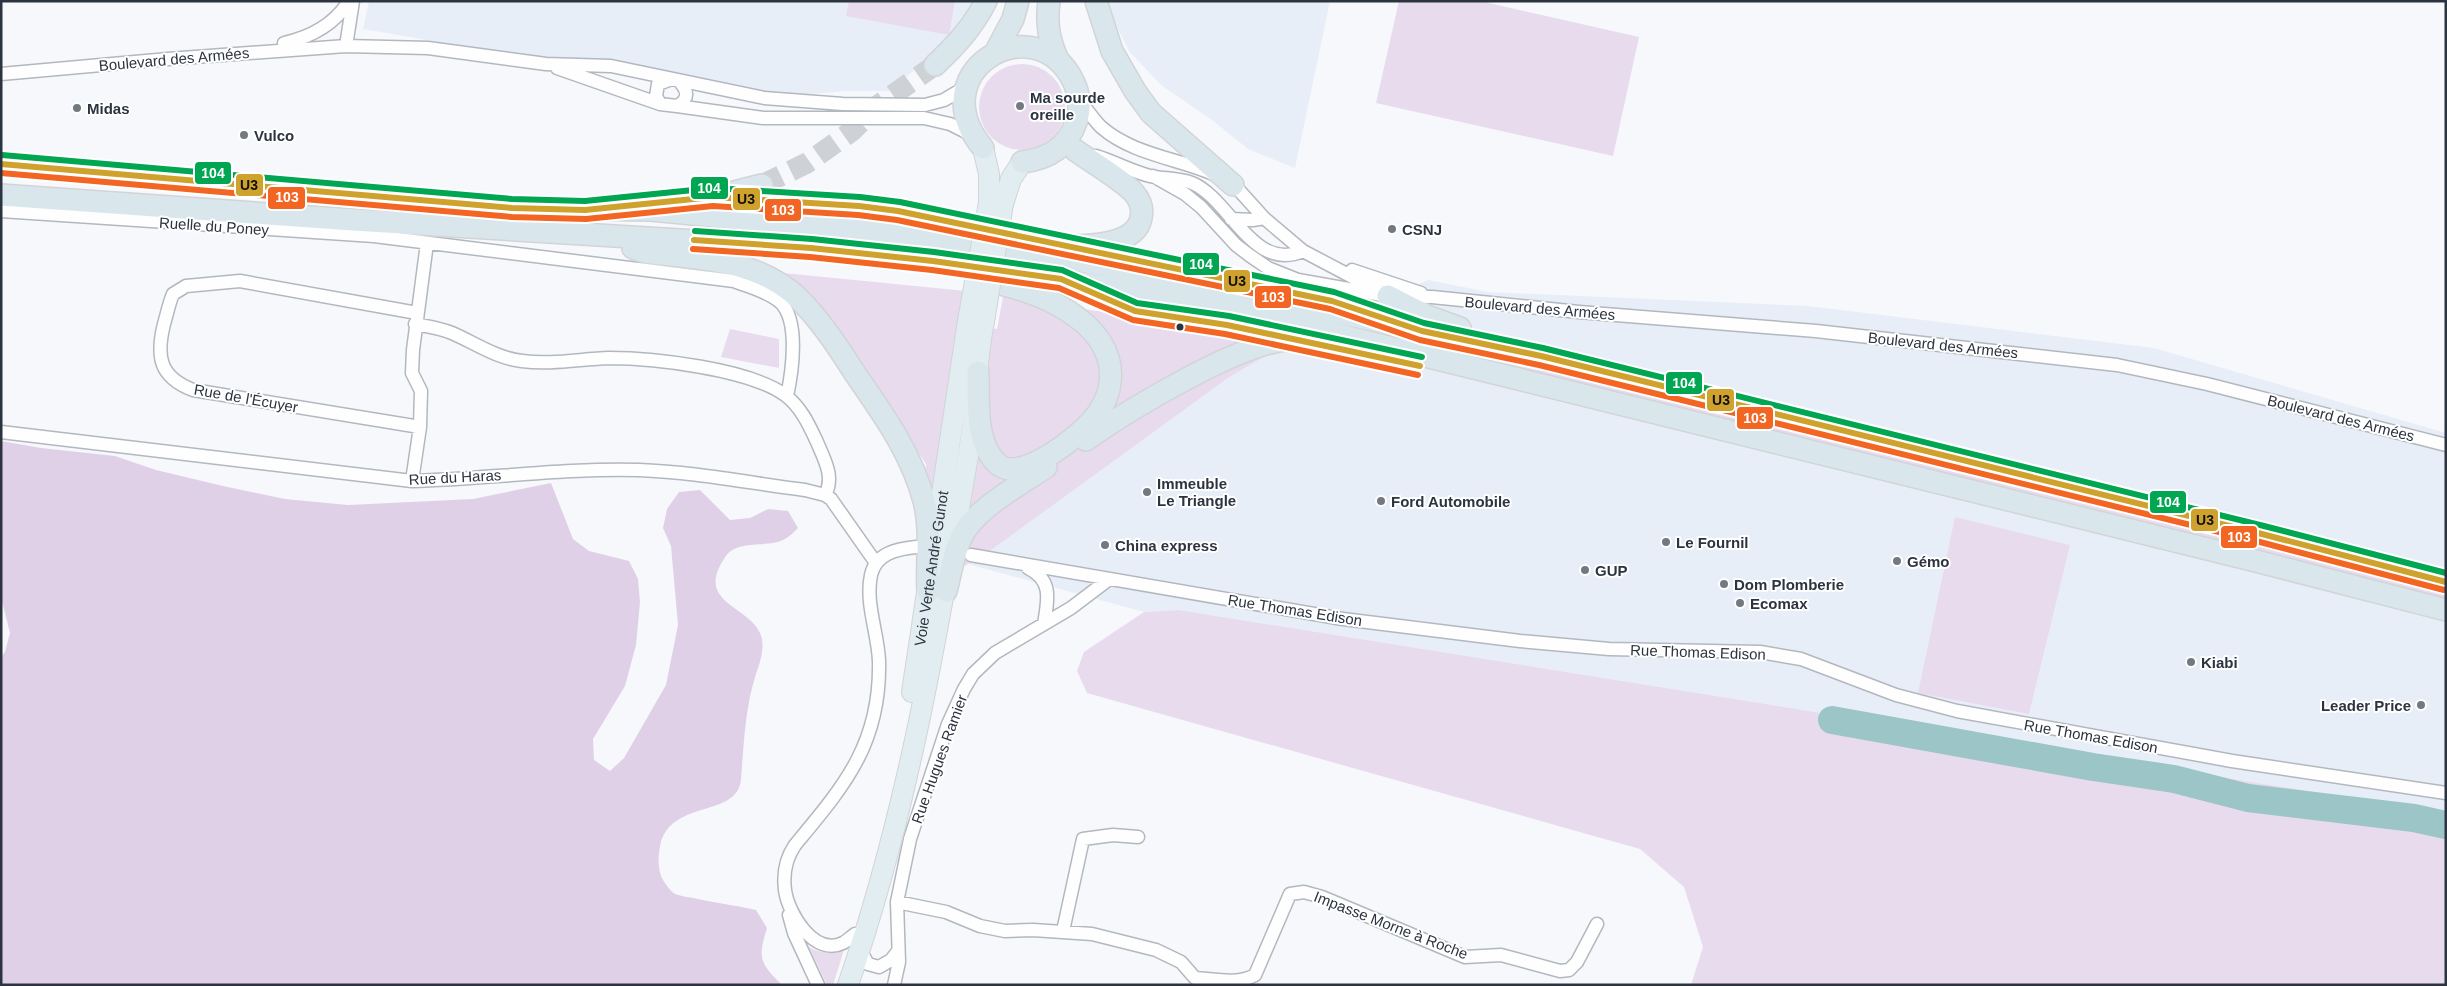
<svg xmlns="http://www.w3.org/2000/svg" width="2447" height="986" viewBox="0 0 2447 986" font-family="Helvetica,sans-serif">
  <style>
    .built { fill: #e8eef8 }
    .green { fill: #e8dbee }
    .forest { fill: #dfd0e7 }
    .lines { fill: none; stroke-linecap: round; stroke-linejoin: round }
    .river { stroke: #9bc5c6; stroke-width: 28 }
    .trunk-tunnel { stroke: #ced1d6; stroke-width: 21; stroke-dasharray: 21 11; stroke-linecap: butt }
    .minor-casing { stroke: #b3b8be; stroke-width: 15 }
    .primary-casing { stroke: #d2d4d7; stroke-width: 22 }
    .trunk-casing { stroke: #d2d4d7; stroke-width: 24 }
    .minor { stroke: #fefefe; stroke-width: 12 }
    .primary { stroke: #e2edf1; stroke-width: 20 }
    .trunk { stroke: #d9e7ec; stroke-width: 21 }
    .primary-bridge-casing { stroke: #d2d4d7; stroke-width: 22; stroke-linecap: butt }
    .primary-bridge { stroke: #e2edf1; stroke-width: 20 }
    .bus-1-casing { stroke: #fff; stroke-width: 10 }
    .bus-2-casing { stroke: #fff; stroke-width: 10 }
    .bus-3-casing { stroke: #fff; stroke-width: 10 }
    .bus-1 { stroke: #cfa22e; stroke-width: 6 }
    .bus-2 { stroke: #f26522; stroke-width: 6 }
    .bus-3 { stroke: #00a651; stroke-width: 6 }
    .poi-dot { fill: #737981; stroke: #fff; stroke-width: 2 }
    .bus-dot { fill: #2c3440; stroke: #fff; stroke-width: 2 }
    .labels { text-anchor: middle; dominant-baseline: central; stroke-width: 4; stroke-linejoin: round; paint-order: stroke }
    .street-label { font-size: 15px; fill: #2c3440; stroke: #fff }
    .poi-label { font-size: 15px; font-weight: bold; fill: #2c3440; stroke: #fff; text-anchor: start }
    .line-badge { stroke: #fff; stroke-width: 2 }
    .badge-label { font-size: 14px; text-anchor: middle; font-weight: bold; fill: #fff }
    .pale-badge-label { font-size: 14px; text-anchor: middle; font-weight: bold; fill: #111 }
  </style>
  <rect width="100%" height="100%" fill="#f6f8fb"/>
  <path class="built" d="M369,1h608l-26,39 -62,51h-43l-82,7 -401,-69z
    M1104,1h226l-35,167 -47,-19 -36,-29 -51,-35 -32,-34z
    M1428,280l60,12 320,14 346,42 292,85v380l-1267,-203 -35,2 -176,-48 260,-186 64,-38z"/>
  <path class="green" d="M849,1h106l-6,34 -103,-19z
    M1399,1h81l159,36 -26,119 -237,-53z
    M979 107a43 43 0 1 1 86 0a43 43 0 1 1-86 0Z
    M874,246l145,11 330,64 232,55 865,215v11l-763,-190z
    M773,272l193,19 -32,220 -9,-30 1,-17 -100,-150 -28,-28z
    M1003,297l289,43 -64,38 -237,172 -43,26 -12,-35 32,-216 29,4z
    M730,329l49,10v29l-58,-11z
    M1955,517l115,28 -41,169 -111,-21z
    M1179,610l1267,203v172h-755l12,-38 -19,-60 -44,-38 -553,-156 -10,-22 7,-19 60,-40z
    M809,947c12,7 22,7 35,3l-11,35h-6z"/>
  <path class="forest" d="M1,441l40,7 74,8 41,14 67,16 62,13 63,6 125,-6 78,-16 22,56 16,12 40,10 9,18 2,23 -4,43 -11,41 -32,53 1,21 16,11 14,-13 42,-73 12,-60 -7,-79 -8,-18 4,-19 12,-17 21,-2 30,30 20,-2 18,-9 20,2 10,17c-4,4 -9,9 -15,12 -16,8 -45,-1 -57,16 -33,47 22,49 34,77 6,13 0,29 -4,41 -11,34 -12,69 -15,105 -3,40 -71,19 -81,67 -2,11 -2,20 1,30 2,5 9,15 14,18 5,2 13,3 18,4 21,5 42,7 63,12l11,18c-9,29 -8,35 15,57h-781v-328l4,-5 5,-19 -9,-36z"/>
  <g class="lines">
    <path class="river" d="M1832,720l261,47 81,12 74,19 166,20 32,7"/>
    <path class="trunk-tunnel" d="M762,185l45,-22 45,-32 25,-25 58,-41"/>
    <defs>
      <path id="minor" d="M284,43c27,-6 50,-18 65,-42
        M346,46l7,-45
        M557,68l103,36 17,2 86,12h161l26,6 22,11
        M1,74l167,-15 178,-13 82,2 118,16 65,2 153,32 79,6 82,1 19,-5 15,-9 8,-9
        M1079,100c7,8 14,19 22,27 31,27 74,31 110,46
        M660,104l-4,-8 2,-12 14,-5
        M677,106c13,-7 11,-16 1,-26
        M1096,156c19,6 35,15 54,20 14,3 29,2 42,7 38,16 61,90 111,68
        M1153,176l32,18 16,13 35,38 13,10 19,13 30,12 90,16 44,1 147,15 237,19 301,34 90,19 239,61
        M1229,182l8,6 27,30 39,33 74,39
        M1,211l373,25 360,45c15,6 33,10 46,21 20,18 12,71 7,94
        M1231,219l22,1 11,-2
        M1352,270l69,23
        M417,313l-177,-32 -54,5 -13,8c-4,9 -6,20 -9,30 -8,32 -5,53 29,66l227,37
        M415,324c12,2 25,4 37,9 23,10 44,25 70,28 28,4 58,-2 87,-3 45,0 140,11 176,37 16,12 24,30 32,47 7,17 18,35 8,53
        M1,432l411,49c76,-2 151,-13 227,-11 55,2 111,13 166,20l20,5 6,4 45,64
        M412,481l8,-54 1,-36 -9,-18 1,-23 14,-107
        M971,555l372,64 177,22 89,8 151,3 41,7 95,36 61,16 275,50 214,32
        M1028,568c25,12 20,32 16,56
        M897,902l49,10 34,14 25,5 28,-1 59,4 64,16 25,12 14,16c20,1 42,7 60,-3l35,-81 14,-2 18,5 143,60 36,-2 59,16 9,-1 8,-8 20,-38
        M789,915l5,18 24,52
        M1063,931l20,-92 30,-4 25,2
        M855,934c-4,3 -8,7 -12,9 -29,14 -55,-30 -58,-53 -2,-16 1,-32 10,-45 49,-59 86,-101 84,-184 -1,-28 -14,-58 -8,-86 5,-22 26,-26 45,-28
        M860,950l8,14 11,3 12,-7 7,-9
        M894,985l5,-23 -2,-60 13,-63 38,-115 16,-35 9,-15 22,-21 76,-45 37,-28"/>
      <g id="primary">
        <path d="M983,148l6,26v29"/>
        <path d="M1003,204l8,-25 11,-17"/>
        <path id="s1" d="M912,692l56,-371"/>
        <path d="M848,985c60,-174 90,-355 121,-535 8,-42 6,-86 15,-128"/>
      </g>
      <path id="trunk" d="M1049,1c-3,23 0,39 9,59
        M1096,1l16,50 23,40 16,22 82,72
        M995,53l18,-34 5,-18
        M935,65c21,-20 38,-38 51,-64
        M983,148c-62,-74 45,-141 87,-73 9,15 12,31 6,47 -9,26 -28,37 -54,40
        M1,164l511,44 139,2 177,17 186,22 161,29 366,78 721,178 184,48
        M1,195l352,25 458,28 122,13 99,14 130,21 121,25 969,239 194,50
        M675,207l87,-22
        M1049,247c25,-2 86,3 92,-29 2,-9 -1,-18 -7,-25 -10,-12 -44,-32 -59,-43
        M633,248l12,4c36,5 78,6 112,20 14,6 28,14 39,24 24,23 42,51 60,79 27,39 56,79 68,126 8,29 2,61 4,91
        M1388,296l39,20 33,12
        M978,372c1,29 -4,73 21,93 23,18 82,-30 96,-48 7,-8 14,-23 15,-34 8,-62 -77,-95 -126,-102
        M1086,440c41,-29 159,-101 206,-100 17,0 36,7 52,11
        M946,591c5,-18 7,-37 15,-53 13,-29 59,-53 85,-71"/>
    </defs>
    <use href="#minor" class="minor-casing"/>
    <use href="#primary" class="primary-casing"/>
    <use href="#trunk" class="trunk-casing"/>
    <use href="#minor" class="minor"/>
    <use href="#primary" class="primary"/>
    <use href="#trunk" class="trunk"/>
    <defs>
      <path id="primary-bridge" d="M968,321l21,-118
        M984,322l19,-118"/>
    </defs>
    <use href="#primary-bridge" class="primary-bridge-casing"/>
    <use href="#primary-bridge" class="primary-bridge"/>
    <defs>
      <path id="bus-1" d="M1,164l511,44 73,2 128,-13 146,9 39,5 434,90 90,30 119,25 721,178 184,48
        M694,240l117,8 122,13 128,18 74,32 92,14 193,41"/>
      <path id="bus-2" d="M1,173l511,44 74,2 127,-13 145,9 39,5 433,89 90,31 119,25 721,177 184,48
        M693,249l117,8 122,13 127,18 74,32 92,14 193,41"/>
      <path id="bus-3" d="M2,155l510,44 73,2 128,-13 147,9 40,5 434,90 90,31 119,25 721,178 182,47
        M695,231l117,8 122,13 128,18 75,33 92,13 193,41"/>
    </defs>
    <use href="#bus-1" class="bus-1-casing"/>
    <use href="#bus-2" class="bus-2-casing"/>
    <use href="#bus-3" class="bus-3-casing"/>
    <use href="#bus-1" class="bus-1"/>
    <use href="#bus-2" class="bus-2"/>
    <use href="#bus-3" class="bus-3"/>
  </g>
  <g class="poi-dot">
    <circle cx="1020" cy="106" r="5"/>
    <circle cx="77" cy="108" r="5"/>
    <circle cx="244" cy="135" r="5"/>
    <circle cx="1392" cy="229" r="5"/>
    <circle cx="1147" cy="492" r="5"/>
    <circle cx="1381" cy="501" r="5"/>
    <circle cx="1666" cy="542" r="5"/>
    <circle cx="1105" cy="545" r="5"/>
    <circle cx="1897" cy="561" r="5"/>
    <circle cx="1585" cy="570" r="5"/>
    <circle cx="1724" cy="584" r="5"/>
    <circle cx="1740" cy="603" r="5"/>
    <circle cx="2191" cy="662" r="5"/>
    <circle cx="2421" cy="705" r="5"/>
  </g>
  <circle class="bus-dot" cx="1180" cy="327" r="4.5"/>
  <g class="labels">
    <g class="street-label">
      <text transform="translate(174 59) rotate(-5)">Boulevard des Armées</text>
      <text transform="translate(214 226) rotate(4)">Ruelle du Poney</text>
      <text transform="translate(1540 308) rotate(5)">Boulevard des Armées</text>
      <text transform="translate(1943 345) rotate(6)">Boulevard des Armées</text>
      <text transform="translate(246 398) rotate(10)">Rue de l'Écuyer</text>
      <text transform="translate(2341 418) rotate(14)">Boulevard des Armées</text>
      <text transform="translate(455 477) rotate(-3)">Rue du Haras</text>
      <text stroke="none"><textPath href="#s1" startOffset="125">Voie Verte André Gunot</textPath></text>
      <text transform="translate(1295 610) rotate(9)">Rue Thomas Edison</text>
      <text transform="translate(1698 652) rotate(2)">Rue Thomas Edison</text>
      <text transform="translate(2091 736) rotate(10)">Rue Thomas Edison</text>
      <text transform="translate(939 759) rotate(-70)">Rue Hugues Ramier</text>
      <text transform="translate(1391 925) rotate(21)">Impasse Morne à Roche</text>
    </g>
    <g class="poi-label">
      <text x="1030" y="97">Ma sourde<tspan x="1030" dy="17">oreille</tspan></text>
      <text x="87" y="108">Midas</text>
      <text x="254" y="135">Vulco</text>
      <text x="1402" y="229">CSNJ</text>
      <text x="1157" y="483">Immeuble<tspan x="1157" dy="17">Le Triangle</tspan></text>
      <text x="1391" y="501">Ford Automobile</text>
      <text x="1676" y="542">Le Fournil</text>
      <text x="1115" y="545">China express</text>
      <text x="1907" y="561">Gémo</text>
      <text x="1595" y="570">GUP</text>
      <text x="1734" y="584">Dom Plomberie</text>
      <text x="1750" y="603">Ecomax</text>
      <text x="2201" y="662">Kiabi</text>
      <text x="2411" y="705" text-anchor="end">Leader Price</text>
    </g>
  </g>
  <g class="line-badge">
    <rect x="194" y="161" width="38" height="24" rx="5" fill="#00a651"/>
    <rect x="235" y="173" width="29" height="24" rx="5" fill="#cfa22e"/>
    <rect x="690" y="176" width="39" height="24" rx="5" fill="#00a651"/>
    <rect x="267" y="186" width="39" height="24" rx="5" fill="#f26522"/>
    <rect x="732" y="187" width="29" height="24" rx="5" fill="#cfa22e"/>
    <rect x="764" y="198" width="38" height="24" rx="5" fill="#f26522"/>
    <rect x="1182" y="252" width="38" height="24" rx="5" fill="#00a651"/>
    <rect x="1223" y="269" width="28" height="24" rx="5" fill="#cfa22e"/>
    <rect x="1254" y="285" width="38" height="24" rx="5" fill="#f26522"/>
    <rect x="1665" y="371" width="38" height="24" rx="5" fill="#00a651"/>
    <rect x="1706" y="388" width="29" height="24" rx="5" fill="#cfa22e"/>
    <rect x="1736" y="406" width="38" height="24" rx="5" fill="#f26522"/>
    <rect x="2149" y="490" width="38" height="24" rx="5" fill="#00a651"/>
    <rect x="2190" y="508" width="29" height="24" rx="5" fill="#cfa22e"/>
    <rect x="2220" y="525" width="38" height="24" rx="5" fill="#f26522"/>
  </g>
  <g class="badge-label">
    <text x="213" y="178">104</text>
    <text x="709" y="193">104</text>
    <text x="287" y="202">103</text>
    <text x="783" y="215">103</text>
    <text x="1201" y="269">104</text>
    <text x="1273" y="302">103</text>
    <text x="1684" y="388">104</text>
    <text x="1755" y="423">103</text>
    <text x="2168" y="507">104</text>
    <text x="2239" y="542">103</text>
  </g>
  <g class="pale-badge-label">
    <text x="249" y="190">U3</text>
    <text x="746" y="204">U3</text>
    <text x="1237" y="286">U3</text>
    <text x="1721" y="405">U3</text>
    <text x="2205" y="525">U3</text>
  </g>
  <rect width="2447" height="986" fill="none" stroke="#2c3440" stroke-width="5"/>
</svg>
